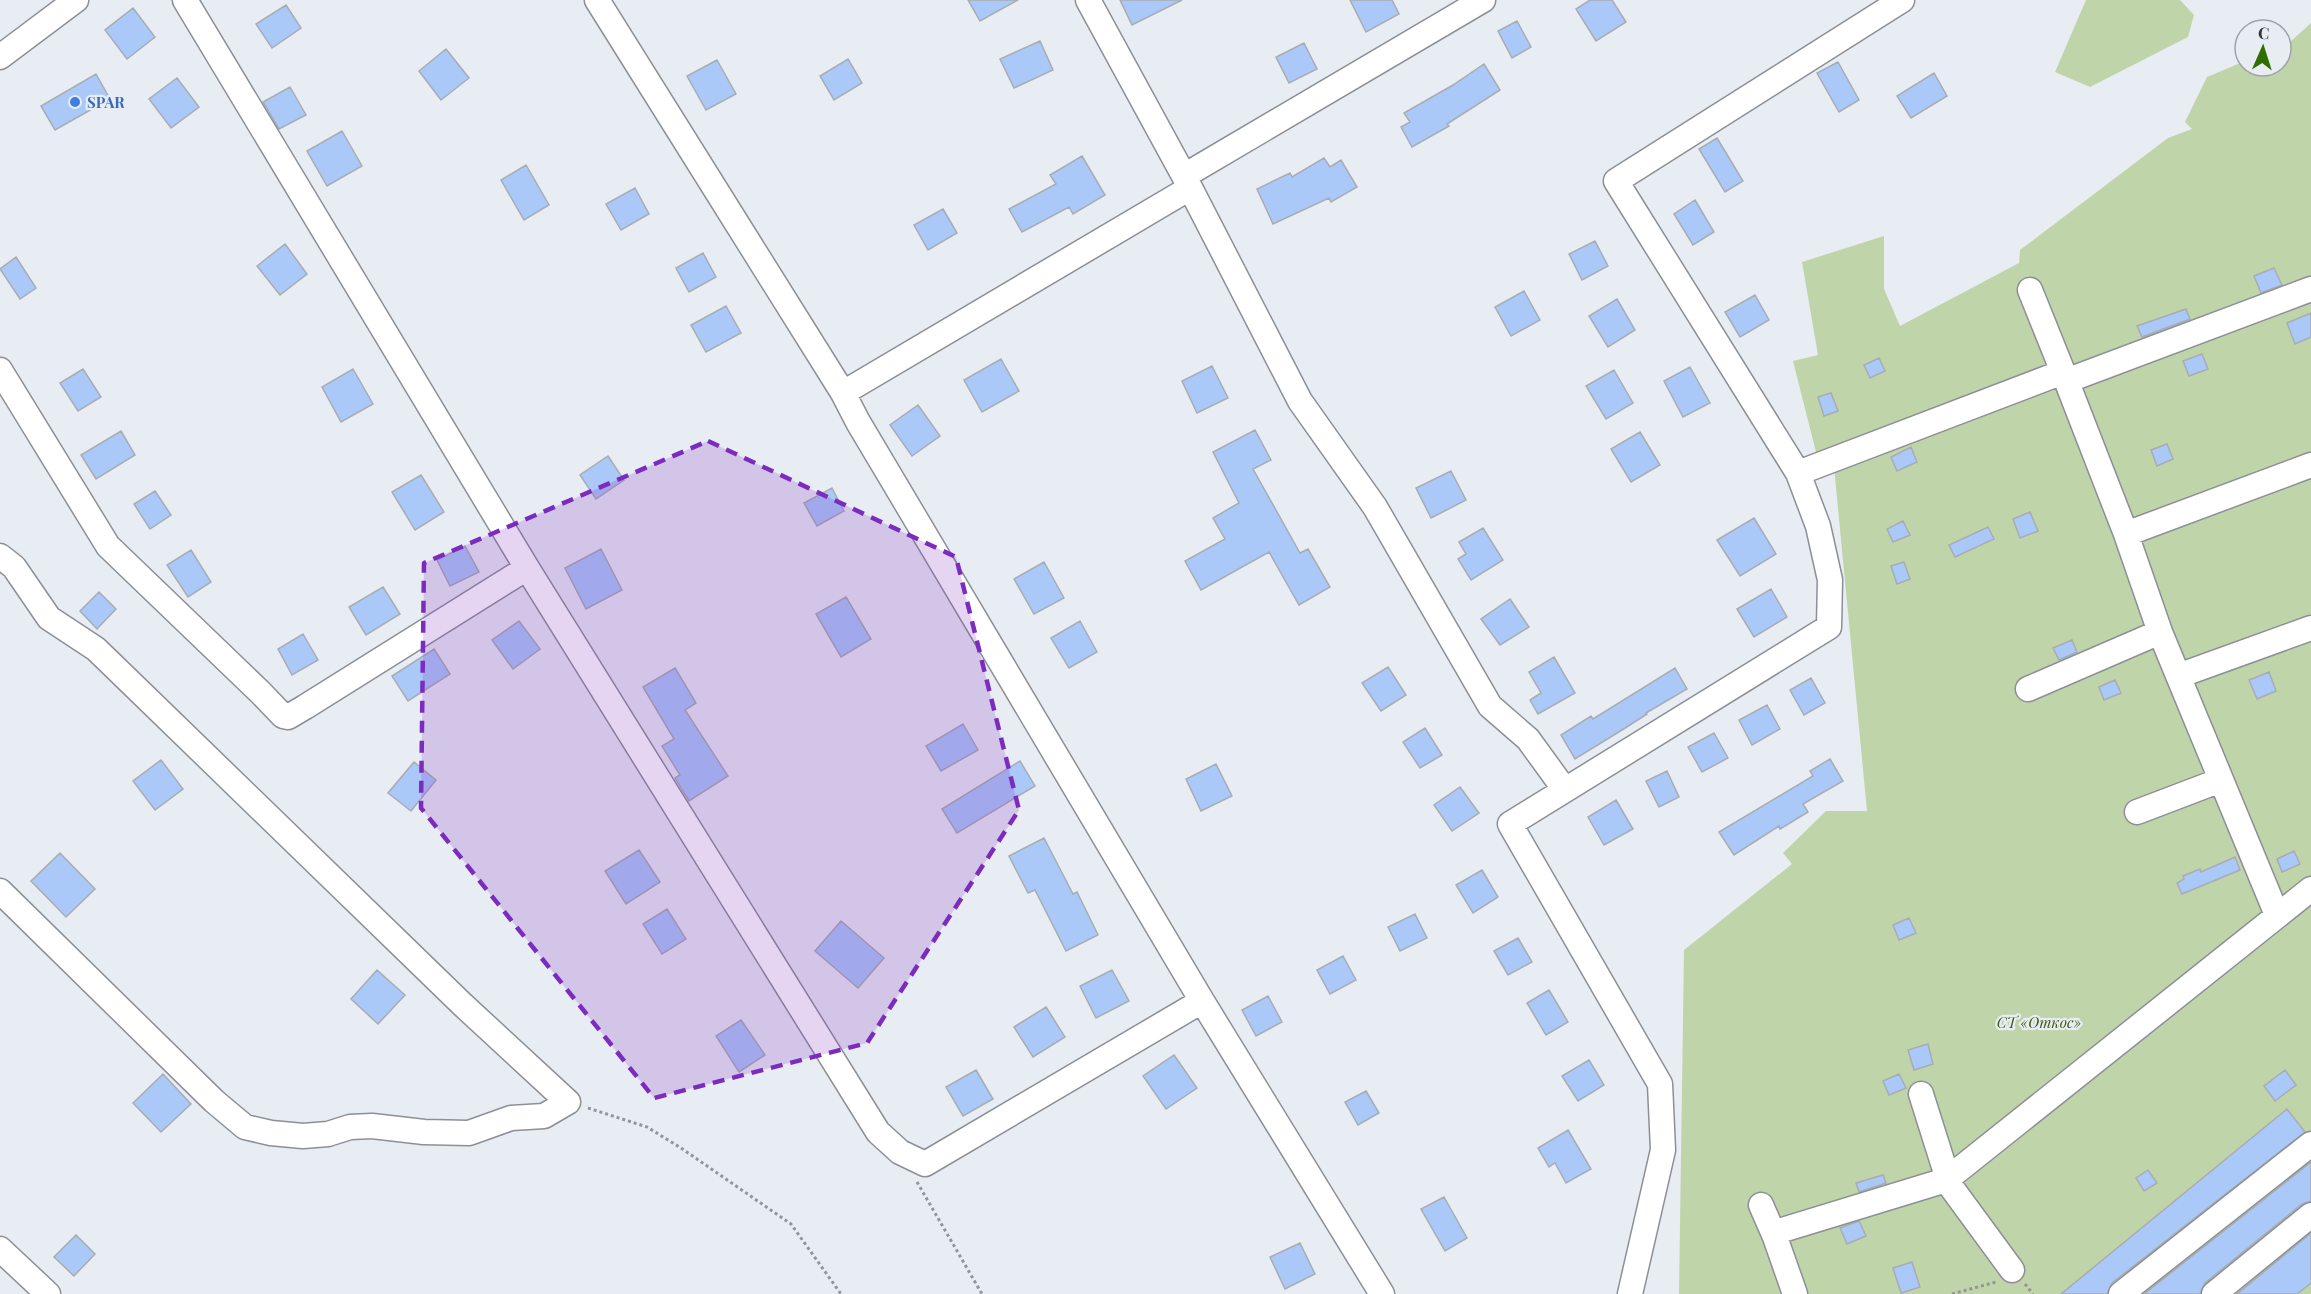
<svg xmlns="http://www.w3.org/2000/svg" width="2311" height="1294" viewBox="0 0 2311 1294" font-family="'Playfair Display',serif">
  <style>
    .green { fill: #c0d4a9 }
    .building { fill: #aac8f8; stroke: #a8acb3; stroke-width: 1.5 }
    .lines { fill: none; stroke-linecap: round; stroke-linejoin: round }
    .minor-casing { stroke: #8c9096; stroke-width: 27 }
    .path { stroke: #92959a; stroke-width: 3; stroke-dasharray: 3 3; stroke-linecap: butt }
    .minor { stroke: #fff; stroke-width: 24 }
    .marked { fill: #7b2cbf; fill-opacity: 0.2; stroke: #7b2cbf; stroke-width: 4.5; stroke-dasharray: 12 8; stroke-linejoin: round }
    .shop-dot { fill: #3f7fe0; stroke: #e8ecf3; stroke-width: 2 }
    .labels { text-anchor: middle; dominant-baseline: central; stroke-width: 4.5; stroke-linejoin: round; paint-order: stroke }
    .shop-label { font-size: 15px; font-weight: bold; fill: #366cbe; stroke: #e8ecf3; text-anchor: start }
    .park-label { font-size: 15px; font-style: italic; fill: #405c10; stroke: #e8ecf3 }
  </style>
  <rect width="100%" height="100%" fill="#e8ecf3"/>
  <path class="green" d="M2086,0h94l14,15 -6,22 -98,50 -35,-15z
    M2311,23v1271h-632l5,-344 108,-86 -9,-11 43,-42h41l-34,-355h-16l-24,-95 25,-6 -16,-93 82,-26v53l16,37 119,-63 1,-13 148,-112 24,-9 -7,-7 22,-45 38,-16v5h36v-20l9,-4z"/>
  <path class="building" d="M968,0h50l-38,21z
    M1120,0h62l-50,25z
    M1350,0h42l7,14 -33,18z
    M1590,0h22l14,22 -30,19 -20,-32z
    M286,5l15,23 -29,20 -16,-24z
    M133,8l22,29 -28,22 -22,-29z
    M1517,21l14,26 -19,11 -14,-27z
    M1040,41l13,29 -39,18 -14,-29z
    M1304,43l13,26 -28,14 -13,-26z
    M446,49l23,29 -28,22 -22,-29z
    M848,59l14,24 -28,17 -14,-24z
    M717,60l19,34 -30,16 -19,-34z
    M1838,62l21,38 -20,12 -22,-39z
    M1484,64l16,26 -53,34 2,2 -37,21 -11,-20 9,-5 -6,-9 49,-28z
    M1934,73l13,23 -36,22 -14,-22z
    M96,74l14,25 -55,31 -14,-24z
    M177,78l22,29 -28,21 -22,-29z
    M290,87l16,28 -27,14 -16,-27z
    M342,131l20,35 -35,20 -20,-35z
    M1717,138l26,43 -18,11 -26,-43z
    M1082,156l23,39 -32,19 -4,-7 -47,25 -13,-23 47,-25 -6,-9z
    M1324,158l6,9 11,-7 16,27 -26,15 -2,-4 -56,26 -16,-35 33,-16 2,4z
    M526,165l23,40 -25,15 -23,-40z
    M635,188l14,26 -28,16 -15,-26z
    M1695,200l19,32 -21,13 -19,-31z
    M943,209l14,24 -29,17 -14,-25z
    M1595,241l13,25 -26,14 -13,-26z
    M285,244l22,30 -27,21 -23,-29z
    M703,253l13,24 -27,15 -13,-24z
    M16,257l20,31 -16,11 -20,-30z
    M2274,268l8,17 -21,8 -7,-17z
    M1524,291l16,29 -29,16 -16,-29z
    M1755,295l14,25 -29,17 -15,-25z
    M1617,299l18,31 -27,17 -19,-31z
    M726,306l15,27 -35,19 -15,-27z
    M2186,309l4,10 -48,18 -5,-11z
    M2311,313v24l-16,7 -8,-21z
    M2202,354l6,15 -19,7 -6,-15z
    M1879,358l6,13 -15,7 -6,-13z
    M1001,359l18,32 -37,21 -18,-32z
    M1212,366l16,32 -31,15 -15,-32z
    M1690,367l20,36 -27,14 -19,-36z
    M83,369l18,28 -23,14 -18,-28z
    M353,369l20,35 -32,18 -19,-35z
    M1614,370l19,33 -27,16 -20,-33z
    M1831,393l7,18 -14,5 -6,-19z
    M918,405l22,31 -28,20 -22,-31z
    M1255,430l16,30 -18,9 47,84 8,-4 22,38 -31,18 -30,-53 -68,38 -16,-29 40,-22 -12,-21 26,-15 -26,-51z
    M121,431l14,24 -39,24 -15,-24z
    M1640,432l20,33 -29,17 -20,-33z
    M2167,444l6,15 -16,7 -6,-16z
    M1911,447l6,15 -20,9 -6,-14z
    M608,456l16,24 -28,19 -16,-24z
    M1451,471l15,29 -35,18 -15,-30z
    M421,475l23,37 -29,18 -23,-38z
    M832,488l12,23 -27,15 -13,-23z
    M155,491l16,24 -21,14 -16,-25z
    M2030,512l8,19 -18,7 -7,-19z
    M1754,518l22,36 -36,22 -23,-36z
    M1903,521l7,14 -17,7 -6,-13z
    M1988,527l6,12 -39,18 -6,-12z
    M1483,528l20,32 -32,20 -13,-21 8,-5 -7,-12z
    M465,546l14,26 -29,14 -13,-26z
    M601,549l21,41 -36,19 -21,-41z
    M191,550l20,32 -23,15 -21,-32z
    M1044,562l20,36 -30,16 -20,-35z
    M1904,562l6,17 -13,5 -6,-18z
    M383,587l17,27 -34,21 -17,-28z
    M1771,589l16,28 -33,20 -17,-28z
    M99,592l17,17 -19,20 -17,-18z
    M846,597l25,42 -30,18 -25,-43z
    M1510,599l19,28 -29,18 -19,-26z
    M519,621l21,28 -27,20 -21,-29z
    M1080,621l17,31 -28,16 -18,-30z
    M303,634l15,26 -26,15 -14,-26z
    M2072,640l5,12 -18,8 -6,-12z
    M434,649l16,25 -42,27 -16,-25z
    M1554,657l21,36 -37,21 -8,-14 11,-7 -12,-21z
    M1388,667l18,28 -25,16 -19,-28z
    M675,668l21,35 -11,7 43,66 -39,25 -14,-23 5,-3 -18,-29 12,-7 -31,-52z
    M1675,668l12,21 -41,24 1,1 -25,16 -47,29 -14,-24 30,-19 2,3z
    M2269,672l7,19 -19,8 -8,-19z
    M1811,678l14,25 -21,12 -14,-25z
    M2115,680l6,13 -17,7 -5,-13z
    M1767,705l13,24 -28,16 -13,-25z
    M963,724l15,26 -37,21 -15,-25z
    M1425,728l17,27 -22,13 -17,-26z
    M1714,733l14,25 -26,14 -14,-25z
    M1830,759l13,22 -40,23 5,8 -28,17 -1,-3 -45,29 -15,-23 94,-56 -3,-5z
    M161,760l22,29 -28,21 -22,-29z
    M1020,761l15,25 -78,47 -15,-24z
    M414,762l22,18 -25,31 -23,-18z
    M1216,764l16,32 -31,15 -15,-32z
    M1667,771l12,26 -20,10 -13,-26z
    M1460,787l19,26 -27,18 -18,-26z
    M1616,800l17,29 -29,16 -16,-28z
    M1044,838l29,56 4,-2 21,43 -32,16 -31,-61 -7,3 -19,-37z
    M639,850l21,32 -34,22 -21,-33z
    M2294,851l6,13 -18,8 -5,-13z
    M60,853l35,36 -29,28 -35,-36z
    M2235,857l5,13 -58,24 -5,-11 7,-4 -1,-3 17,-7 1,3z
    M1482,870l16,27 -25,16 -17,-28z
    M667,909l19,30 -24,15 -19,-30z
    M1415,914l12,24 -27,13 -12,-24z
    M1909,918l7,15 -17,7 -6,-15z
    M841,921l43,37 -26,30 -43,-37z
    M1518,938l14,24 -24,13 -14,-24z
    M1343,956l13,24 -26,14 -13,-24z
    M377,970l28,25 -27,29 -27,-25z
    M1112,970l17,31 -33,17 -16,-32z
    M1549,990l19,32 -22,13 -19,-32z
    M1268,996l14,26 -26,14 -14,-26z
    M1046,1007l19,30 -32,20 -19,-30z
    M741,1020l24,35 -26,17 -23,-36z
    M1928,1044l5,20 -19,6 -6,-20z
    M1174,1055l23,33 -31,21 -23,-33z
    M1589,1060l15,25 -26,16 -16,-25z
    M976,1070l17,29 -30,17 -17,-29z
    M2285,1070l11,15 -21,16 -11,-15z
    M163,1074l28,30 -30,28 -28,-29z
    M1899,1074l7,14 -17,7 -6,-14z
    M1366,1091l13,22 -21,12 -13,-23z
    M2287,1109l18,23 -193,151 -5,11h-46z
    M1568,1130l23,39 -25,14 -11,-20 -6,4 -11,-19z
    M2311,1162v39l-9,3 -97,79 -5,11h-56z
    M2148,1170l9,13 -13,8 -8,-13z
    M1883,1175l3,8 -27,9 -3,-9z
    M1444,1197l23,41 -22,13 -24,-42z
    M1859,1221l7,15 -19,8 -7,-16z
    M2311,1233v50l-14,11h-60z
    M76,1235l19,19 -21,22 -20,-19z
    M1300,1243l15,31 -30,15 -15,-32z
    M1912,1262l8,25 -19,6 -8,-25z"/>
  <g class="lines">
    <defs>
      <path id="minor" d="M185,0l342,568 351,564 22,20 25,12 277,-163
        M597,0l246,393 15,29 344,579 180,293
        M1088,0l96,176 299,-176
        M0,57l76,-57
        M1184,176l116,225 75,106 115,199 38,33 37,51
        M2030,290l33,82
        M0,370l108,176 153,147 22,23 5,1 17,-10 222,-139
        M2066,381l245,-92
        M843,393l347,-205
        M1798,473l-182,-292 286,-181
        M2126,534l185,-69
        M0,556l14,11 35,51 47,31 367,356 105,97 -24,14 -33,2 -42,15 -45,-1 -52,-6 -22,1 -22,7 -25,2 -32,-3 -26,-6 -31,-26 -214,-210
        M2178,676l133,-48
        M2028,689l132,-57
        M2137,812l84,-32
        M1921,1094l24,76 1,10 66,90
        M1761,1205l14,32
        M0,1249l48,45
        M1630,1294l33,-144 -3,-66 -150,-260 319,-197 1,-47 -12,-54 -20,-53 265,-101 63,162 34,98 117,283
        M1795,1294l-20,-57 4,-6 167,-51 365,-291
        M2121,1294l190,-150
        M2214,1294l97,-79"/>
    </defs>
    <use href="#minor" class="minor-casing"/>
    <path class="path" d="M588,1108l59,19 34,21 110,76 50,70
      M917,1182l65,112
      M2025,1284l8,10
      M1952,1294l44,-12"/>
    <use href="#minor" class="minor"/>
  </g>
  <path class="marked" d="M708,441l248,116 63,253 -152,233 -213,55 -233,-290 3,-245z"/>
  <circle class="shop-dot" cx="75" cy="102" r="6"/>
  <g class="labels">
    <g class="shop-label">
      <text x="87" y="102">SPAR</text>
    </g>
    <g class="park-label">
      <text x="2039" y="1022">СТ «Откос»</text>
    </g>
  </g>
  <g transform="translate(2263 48) rotate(3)"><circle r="28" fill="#e8ecf3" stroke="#9fa2a7" stroke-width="1.5"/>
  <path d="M0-4.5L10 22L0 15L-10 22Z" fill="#2f6e00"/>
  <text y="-9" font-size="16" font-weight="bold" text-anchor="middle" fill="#313336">С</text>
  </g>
</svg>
